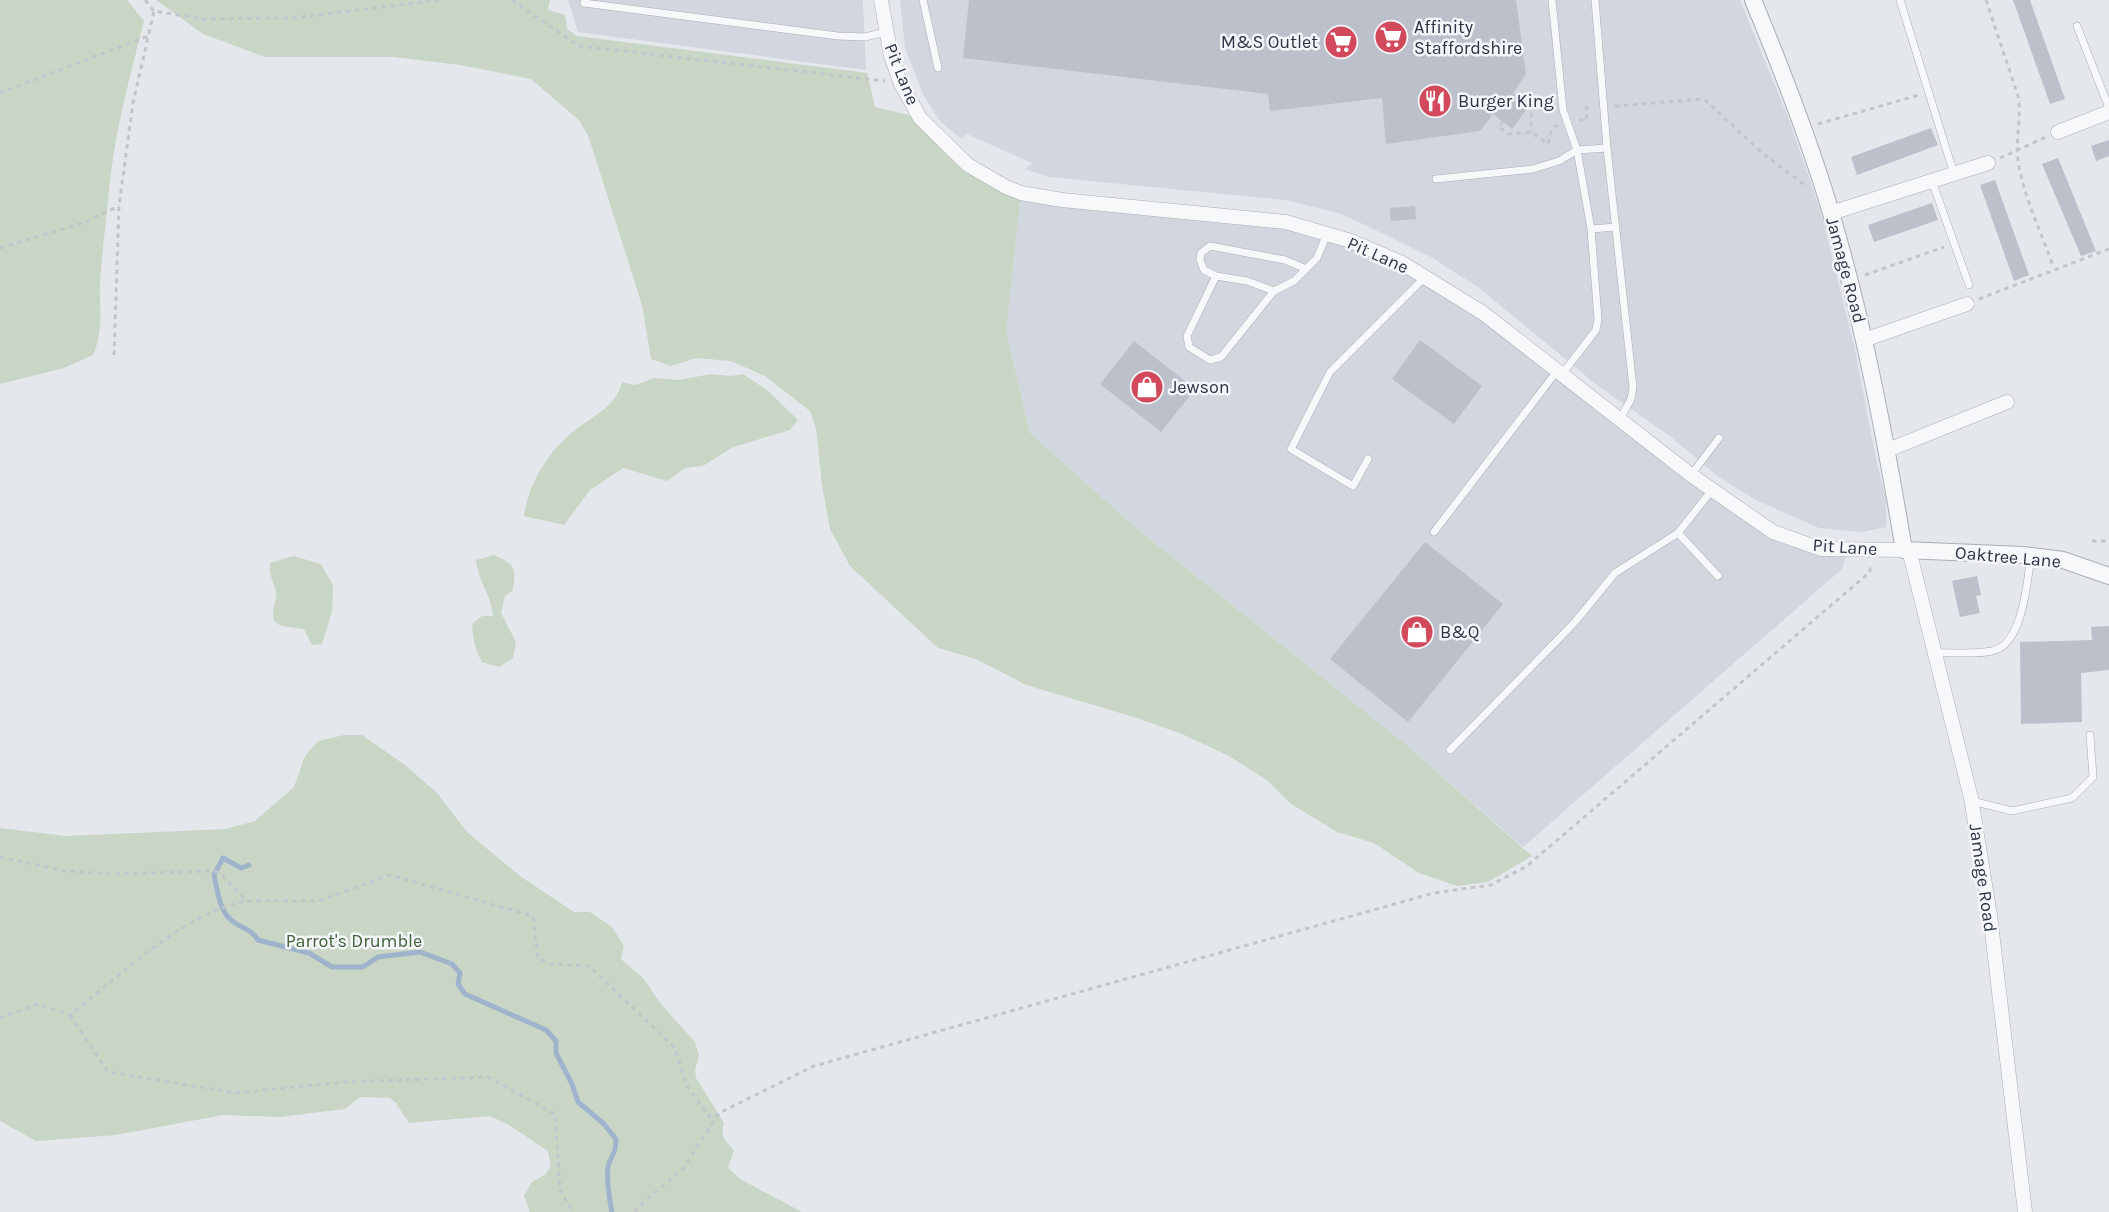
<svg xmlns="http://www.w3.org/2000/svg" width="2109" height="1212" viewBox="0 0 2109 1212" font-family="Karla,sans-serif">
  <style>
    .built { fill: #d2d6de }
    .green { fill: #c9d6c5 }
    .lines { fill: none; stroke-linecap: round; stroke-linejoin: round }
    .stream { stroke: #9fb4cc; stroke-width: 5 }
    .building { fill: #bbc0ca }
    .service-casing { stroke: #a9aeb7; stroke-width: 8 }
    .minor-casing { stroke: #a9aeb7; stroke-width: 15 }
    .tertiary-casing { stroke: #a9aeb7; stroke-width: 18 }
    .path { stroke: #c2c5cb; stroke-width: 3; stroke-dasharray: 4.5 4.5; stroke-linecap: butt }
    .service { stroke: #f7f8fa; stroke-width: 7 }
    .minor { stroke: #f7f8fa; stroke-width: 14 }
    .tertiary { stroke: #f7f8fa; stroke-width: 16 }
    .labels { text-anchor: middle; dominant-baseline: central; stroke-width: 5; stroke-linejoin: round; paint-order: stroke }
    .poi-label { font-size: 18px; fill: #2b3445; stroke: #f4f6f9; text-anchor: start }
    .street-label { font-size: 18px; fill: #2b3445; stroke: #f4f6f9 }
    .park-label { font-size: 18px; fill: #3f6138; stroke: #f4f6f9 }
  </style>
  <rect width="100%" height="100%" fill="#e4e7ec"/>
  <path class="built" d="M568,0h295l3,70 -288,-38z
    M900,0h840l50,122 32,94 33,134 22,114 9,35v28l-24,5 -43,-4 -63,-28 -39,-24 -46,-39 -74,-52 -119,-98 -49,-31 -87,-42 -56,-14 -237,-23 -24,-8 7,-6 -65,-29 -6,5 -22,-19 -16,-26 -18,-46z
    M1021,193l166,18 164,30 96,48 307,232 93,30 -5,18 -319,278 -119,-104 -269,-216 -105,-94 -24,-101z"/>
  <path class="green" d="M0,0h127l17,21c-14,56 -30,113 -35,170 -3,31 -7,62 -9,92 -1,26 4,47 -7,72l-29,13 -64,16z
    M156,0h394l-2,10 17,5 2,14 10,7 290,37 8,34 45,11 22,24 79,51 -15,139 24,101 105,94 269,216 128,113 -44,26 -31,4 -38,-13 -45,-30 -37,-11 -46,-28 -23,-23 -39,-25 -47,-22 -45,-16 -111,-33 -50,-26 -38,-11 -88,-82 -20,-37 -8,-44 -6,-56 -6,-18 -45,-35 -34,-15 -35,-3 -25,8 -20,-7 -9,-54 -53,-167 -9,-17 -49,-42 -71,-14 -67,-8h-128l-62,-23z
    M711,374l20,2 12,-2 25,17 30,29 -8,10 -57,17 -30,19 -18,2 -18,13 -44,-13 -33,22 -26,35 -40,-9c5,-34 24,-64 51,-86 19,-15 41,-23 47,-48l13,3 20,-7 24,2z
    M494,555c21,9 22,13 19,35l-8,6 -4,17 15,29 -3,16 -14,9 -17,-5c-7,-13 -9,-23 -10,-38l10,-8h11c-2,-22 -15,-35 -17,-56z
    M293,556l28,8 12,21 -1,27 -10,32 -10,1 -8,-16 -23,-3 -7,-5c-3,-14 3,-19 2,-29 -2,-11 -8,-17 -6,-29z
    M344,735h18l43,30 32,28 30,39 53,44 54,36h16l22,15 12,19 -3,13 23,20 16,24 35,39 4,14 -4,13 1,9 28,45c-5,14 3,18 10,28l-6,17 12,11 62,33h-272l-6,-16 8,-14 14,-8 5,-8 -3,-15 -39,-26 -19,-9 -81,7 -13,-20 -6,-5 -30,-1 -15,12 -65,8 -57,-2 -107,20 -80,6 -36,-20v-293l66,8 160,-7 29,-8 39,-34 11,-31 13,-15z"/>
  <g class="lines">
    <path class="stream" d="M249,865l-8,3 -18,-10 -9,17c4,17 5,38 21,48 11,7 17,7 23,17l51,13 23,14h31l15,-10 42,-5 32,12 8,9 -2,11 7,10 81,36 10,11v12l16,31 6,18 25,21 13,16c0,18 -6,16 -8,28 -2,8 2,36 4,45"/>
  </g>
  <path class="building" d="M969,0h547l10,74 -13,19 16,13 -17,23 -19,-15 -13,17 -94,13 -4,-46 -112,13 -2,-17 -305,-36z
    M2013,0h17l35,99 -15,5z
    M1931,128l7,17 -81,30 -6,-18z
    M2109,140v16l-13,5 -5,-15z
    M2058,158l38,93 -15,5 -39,-92z
    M1995,180l34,95 -15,6 -34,-96z
    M1932,203l6,17 -64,22 -6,-17z
    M1415,206l1,13 -25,2 -1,-13z
    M1420,340l62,46 -28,38 -62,-45z
    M1134,341l61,48 -34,43 -61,-48z
    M1425,542l78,62 -95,118 -78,-63z
    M1977,576l4,19 -5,1 4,17 -20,4 -8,-36z
    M2109,626v44l-28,3 1,49 -61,2 -1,-82 72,-2 -1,-13z"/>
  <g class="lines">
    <defs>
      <path id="service" d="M923,0l15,68
        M1552,0l11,110 14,40 14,79 7,90 -2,11 -34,44
        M1595,0l12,148 26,239 -2,12 -12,22
        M1900,0l54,174
        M584,3l254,33 27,1 20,-5
        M2077,26l32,82
        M1436,179l97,-10 26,-8 18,-11 30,-2
        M1932,181l37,104
        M1591,229l25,-2
        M1216,276l-12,-6 -4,-10 1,-7 9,-7 75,14 21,9
        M1274,291l-27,-10 -31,-5 -29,60 2,11 21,13 11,-3 53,-66 20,-10 23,-23 10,-24
        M1368,459l-15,27 -62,-37 39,-77 95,-95
        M1691,475l28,-37
        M1712,490l-34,43 40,43
        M1434,532l123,-161
        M1935,653c18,-1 39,2 57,-2 31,-6 35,-69 39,-95
        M1450,750l125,-128 40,-49 63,-40
        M1972,801l40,10 60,-13 21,-21 -3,-42"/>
      <path id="minor" d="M881,0l10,56 10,28 19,34 48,47 38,22 15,6 41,7 224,22 65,19 51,22 81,50 208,162 82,57 48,17 83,1
        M2058,132l51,-20
        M1831,213l157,-50
        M1864,340l103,-36
        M1888,450l119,-48
        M1909,550l62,248 19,117 35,297"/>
      <path id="tertiary" d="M1753,0c29,70 57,141 78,213 33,111 54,224 73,337l119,5 40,5 46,16"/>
    </defs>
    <use href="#service" class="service-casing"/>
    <use href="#minor" class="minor-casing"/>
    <use href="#tertiary" class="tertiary-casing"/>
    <path class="path" d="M145,0l9,11 50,8 89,-1 146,-18
      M512,0l67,46 306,35
      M1986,0l32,96c4,21 -3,43 0,64 5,36 23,71 35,106
      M0,93l148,-57
      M1520,99l3,-4 9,7 -1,30
      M1615,106l89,-7 57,53 45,34
      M1579,120h8l-1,-12h7
      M1503,121l-4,6 9,7 23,-2 17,12 4,-16 6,-3
      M1818,124l101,-29
      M2000,158l46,-21
      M0,248l83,-25 36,-17
      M1865,275l79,-28
      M1979,299l130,-50
      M114,355l5,-149 14,-103 21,-92
      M2092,541h17
      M0,857l65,14 46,3 101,-3 8,2 27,28h71l72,-26 143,41 5,42 12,6 39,2 86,82 11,36 27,38
      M70,1015l38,57 128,21 109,-11 143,-5 67,37 5,76 13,22
      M0,1018l38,-14 32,11c50,-39 114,-103 177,-114
      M635,1212l4,-6 44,-37 36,-56 95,-47 620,-173 57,-8 36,-19 343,-294v-7"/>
    <use href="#service" class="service"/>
    <use href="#minor" class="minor"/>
    <use href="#tertiary" class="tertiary"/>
  </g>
  <defs>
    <symbol id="supermarket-disc" viewBox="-11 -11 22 22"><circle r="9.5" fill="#d1495b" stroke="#f4f6f9"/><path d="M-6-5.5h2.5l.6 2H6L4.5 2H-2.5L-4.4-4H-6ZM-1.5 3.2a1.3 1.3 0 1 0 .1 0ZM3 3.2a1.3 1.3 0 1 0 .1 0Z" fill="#fff"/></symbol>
    <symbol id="restaurant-disc" viewBox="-11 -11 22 22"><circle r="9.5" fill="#d1495b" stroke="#f4f6f9"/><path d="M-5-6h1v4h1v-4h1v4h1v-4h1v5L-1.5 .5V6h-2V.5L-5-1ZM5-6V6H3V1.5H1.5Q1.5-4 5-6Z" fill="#fff"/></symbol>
    <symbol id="shop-disc" viewBox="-11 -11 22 22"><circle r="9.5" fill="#d1495b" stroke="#f4f6f9"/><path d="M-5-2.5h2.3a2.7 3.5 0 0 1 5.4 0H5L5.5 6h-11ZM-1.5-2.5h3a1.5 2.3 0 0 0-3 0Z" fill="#fff"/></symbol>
  </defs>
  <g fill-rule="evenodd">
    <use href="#supermarket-disc" x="1372" y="18" width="38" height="38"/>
    <use href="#supermarket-disc" x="1322" y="23" width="38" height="38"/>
    <use href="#restaurant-disc" x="1416" y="82" width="38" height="38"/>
    <use href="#shop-disc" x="1128" y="368" width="38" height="38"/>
    <use href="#shop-disc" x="1398" y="613" width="38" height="38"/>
  </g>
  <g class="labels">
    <g class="poi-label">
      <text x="1414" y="27">Affinity<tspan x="1414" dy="21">Staffordshire</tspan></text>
      <text x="1318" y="42" text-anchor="end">M&amp;S Outlet</text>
      <text x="1458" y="101">Burger King</text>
      <text x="1170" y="387">Jewson</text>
      <text x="1440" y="632">B&amp;Q</text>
    </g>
    <g class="street-label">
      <text transform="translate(902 74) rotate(68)">Pit Lane</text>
      <text transform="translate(1378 255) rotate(24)">Pit Lane</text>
      <text transform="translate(1846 270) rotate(75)">Jamage Road</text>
      <text transform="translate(1845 547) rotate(4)">Pit Lane</text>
      <text transform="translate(2008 557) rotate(5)">Oaktree Lane</text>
      <text transform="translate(1983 878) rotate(82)">Jamage Road</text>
    </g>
    <g class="park-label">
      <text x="354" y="941">Parrot's Drumble</text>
    </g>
  </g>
</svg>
